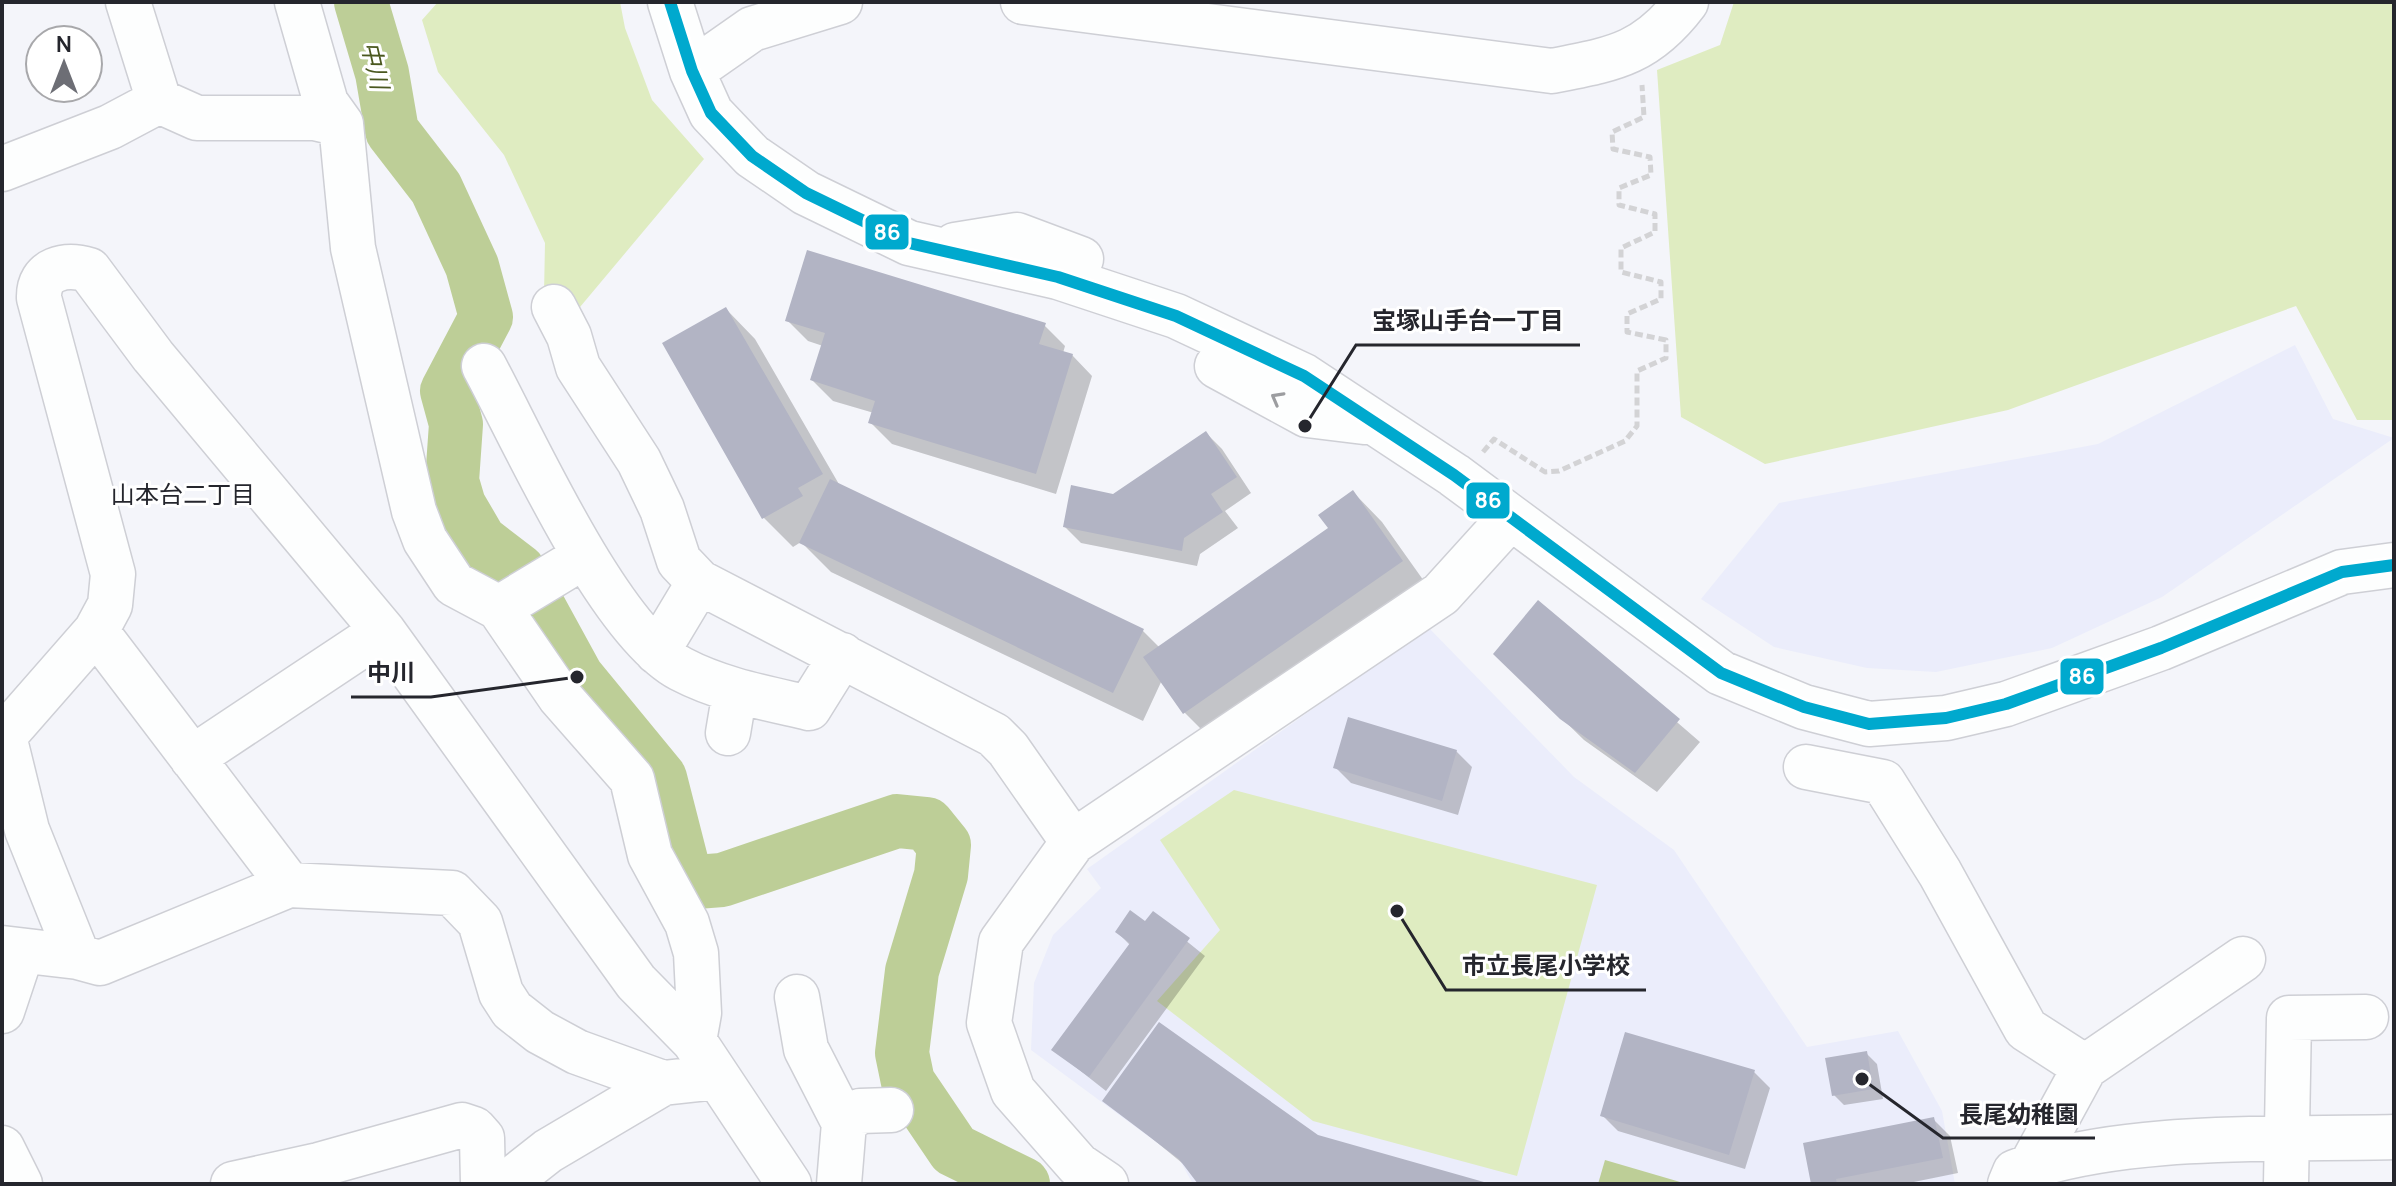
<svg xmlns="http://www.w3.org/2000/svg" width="2396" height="1186" viewBox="0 0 2396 1186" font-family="Manrope,'Noto Sans JP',sans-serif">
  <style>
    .built { fill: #ebedfb }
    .green { fill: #dfecc1 }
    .water { fill: #bdce97 }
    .shadow { fill: #0003 }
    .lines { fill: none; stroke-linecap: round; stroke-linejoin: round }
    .river { stroke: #bdce97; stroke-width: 54 }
    .building { fill: #b2b4c4 }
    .minor-casing { stroke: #cecfd5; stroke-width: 47 }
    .path { stroke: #d3d3d5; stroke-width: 5; stroke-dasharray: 8 4; stroke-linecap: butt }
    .minor { stroke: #fdfefe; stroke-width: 44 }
    .bus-1-casing { stroke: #fff; stroke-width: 18 }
    .bus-1 { stroke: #00a9ce; stroke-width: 12 }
    .oneway { stroke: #9c9da0 }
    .labels { text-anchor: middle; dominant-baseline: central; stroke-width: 6; stroke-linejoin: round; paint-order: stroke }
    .water-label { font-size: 24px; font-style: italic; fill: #4a581f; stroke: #fff }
    .neighbourhood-label { font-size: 24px; fill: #25262d; stroke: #fff }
    .leader { fill: none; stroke: #25262d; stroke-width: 3 }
    .callout-dot { fill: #25262d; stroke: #fff; stroke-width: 3 }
    .callout-label { font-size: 24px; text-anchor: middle; font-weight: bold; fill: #25262d; stroke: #fff; stroke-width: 6; stroke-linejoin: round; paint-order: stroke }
    .line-badge { stroke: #fff; stroke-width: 3 }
    .badge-label { font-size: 22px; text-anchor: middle; font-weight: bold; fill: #fff }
  </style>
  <rect width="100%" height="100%" fill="#f4f5fa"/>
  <path class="built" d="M2295,345l38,74 61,19 -232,159 -110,51 -116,24 -69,-4 -93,-21 -73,-48 78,-96 319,-59z
    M1428,627l146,150 100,73 133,197 91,-16 44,80 13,73h-762l-14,-25 -148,-109 3,-67 19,-48 48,-47 -14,-19z"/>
  <path class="green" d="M438,2h182l5,26 27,72 52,59 -129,154 -31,-19 1,-51 -41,-88 -66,-83 -16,-52z
    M1734,2h660v418h-37l-61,-114 -288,104 -243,54 -84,-47 -24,-347 63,-25z
    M1234,790l363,95 -80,291 -204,-55 -156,-120 63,-71 -60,-90z"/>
  <path class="water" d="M1605,1160l82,24h-89z"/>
  <path class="shadow" d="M726,309l29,30 85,147 302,144 18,18 170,-119 23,-37 29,30 49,69 -217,151 -29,-29 -23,-33 -19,41 -312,-149 -30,-30 -8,5 -30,-30z
    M787,320l257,5 21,21 -2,7 9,2 20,21 -36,118 -164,-50 -21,-21 3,-10 -41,-12 -21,-21 11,-34 -15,-5z
    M1206,433l16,16 29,44 -26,18 13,17 -38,26 -3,12 -116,-23 -16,-16z
    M1539,603l161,139 -43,50 -73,-52 -88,-86z
    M1456,751l16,16 -14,48 -107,-32 -16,-16z
    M1153,914l52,42 -99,135 -52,-41 76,-105 -13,-13 29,-8z
    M1866,1053l11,11 6,35 -39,6 -10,-10z
    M1754,1072l16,16 -25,81 -127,-38 -16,-16z
    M1105,1100l212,36 167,48h-285l-12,-17z
    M1934,1120l16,16 8,37 -54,11h-91z"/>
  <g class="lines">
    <path class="river" d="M361,2l21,71 10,58 44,57 36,78 14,51 -39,74 9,33 -4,57 7,24 21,36 39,30 58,106 83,101 23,90 13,14 26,-2 175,-59 30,3 17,21 -3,30 -29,96 -10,82 6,29 46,68 69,34"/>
  </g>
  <path class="building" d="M807,250l239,73 -7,21 34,10 -37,120 -168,-51 7,-22 -65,-21 15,-47 -40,-12z
    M726,307l97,167 -25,14 5,8 -41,23 -100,-176z
    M1206,431l31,46 -26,17 12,18 -39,26 -2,13 -119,-24 8,-42 42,9z
    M830,479l314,150 -31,64 -314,-150z
    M1353,490l50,71 -220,153 -40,-57 185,-129 -10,-13z
    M1538,600l142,119 -45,54 -75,-54 -67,-65z
    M1348,717l109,33 -15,51 -109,-33z
    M1130,910l15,11 8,-10 37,27 -101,139 -38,-27 79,-107 -15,-11z
    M1159,1022l159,113 173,49h-293l-19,-25 -77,-58z
    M1625,1032l130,38 -26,85 -129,-39z
    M1867,1051l6,38 -41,7 -7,-38z
    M1934,1117l9,41 -107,21 1,5h-26l-8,-41z"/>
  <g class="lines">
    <defs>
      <path id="minor" d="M128,2l31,99 38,17h118l26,6
        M297,2l29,101 15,21 12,124 61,263 11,29 29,44 45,24 61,89 72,82 18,76 37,68 9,30 3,60 -5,28
        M670,2l22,69 19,42 41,43 54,37 103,50 149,34 118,39 128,60 150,99 267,198 83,34 65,17 77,-6 60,-14 155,-56 181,-76 52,-7
        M1023,2l529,69c61,-12 94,-16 134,-69
        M692,71l60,-42 88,-27
        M2,169l108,-42 49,-26
        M955,245l62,-10 64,24
        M554,307l15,29 9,31 61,94 23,48 17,52 20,21 295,153 14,14 65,93
        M484,366c41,76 125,265 197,303 40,21 85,29 128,39l33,-53
        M1217,366l90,49 57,7
        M499,608l86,-52
        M96,631l14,-26 3,-31 -74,-276c-1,-30 27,-35 50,-28l64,86 230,275 253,351 58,59 95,143
        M657,652l42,-70
        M728,733l7,-42
        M192,758l191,-127
        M1806,767l77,15 57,91 86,156 59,38
        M2,948l76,9 -51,-127 -23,-94 92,-105 193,254
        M78,957l22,6 189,-78 163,8 28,29 21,71 11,17 28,22 37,20 86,31 55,-6
        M797,997l9,52 38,74
        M2,1011l20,-60
        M2,1148l18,36
        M233,1184l86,-19 143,-40 12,4 8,9 1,46
        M506,1184l42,-33 115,-68
        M839,1184l5,-61 16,-12 31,-1
        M1106,1184l-28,-19 -65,-74 -24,-68 12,-81 72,-100 368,-248 68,-75
        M2010,1184l5,-12c107,-40 264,-32 379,-35
        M2031,1184v-18l54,-99 158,-108
        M2286,1184l3,-166 77,-1"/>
    </defs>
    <use href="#minor" class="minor-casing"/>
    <path class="path" d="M1483,452l11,-13 51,33 14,-1 66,-30 12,-15v-55l29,-13v-18l-39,-8v-18l34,-15v-17l-40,-10v-24l34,-16v-18l-36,-9v-17l32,-13 -1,-18 -37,-8 -1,-17 32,-15 -2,-32"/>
    <use href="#minor" class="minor"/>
    <defs>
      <path id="bus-1" d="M670,2l22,69 19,42 41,43 54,37 103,50 149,34 118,39 128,60 150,99 267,198 83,34 65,17 77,-6 60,-14 155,-56 181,-76 52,-7"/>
    </defs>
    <use href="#bus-1" class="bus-1-casing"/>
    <use href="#bus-1" class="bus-1"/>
  </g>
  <defs><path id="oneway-chevron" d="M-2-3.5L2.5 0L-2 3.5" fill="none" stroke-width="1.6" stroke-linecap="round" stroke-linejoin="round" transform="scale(2)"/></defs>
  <use class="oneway" href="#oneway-chevron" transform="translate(1277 398) rotate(-151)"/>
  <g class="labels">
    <g class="water-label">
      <text transform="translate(376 65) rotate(77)">中川</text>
    </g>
    <g class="neighbourhood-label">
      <text x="183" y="493">山本台二丁目</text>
    </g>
  </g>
  <path class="leader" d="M1305 426L1356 345H1580M577 677L431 697H351M1397 911L1446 990H1646M1862 1079L1943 1138H2095"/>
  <g class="callout-dot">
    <circle cx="1305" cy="426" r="8"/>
    <circle cx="577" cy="677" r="8"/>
    <circle cx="1397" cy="911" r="8"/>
    <circle cx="1862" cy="1079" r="8"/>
  </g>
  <g class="callout-label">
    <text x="1468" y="329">宝塚山手台一丁目</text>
    <text x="391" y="681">中川</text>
    <text x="1546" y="974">市立長尾小学校</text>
    <text x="2019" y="1123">長尾幼稚園</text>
  </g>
  <g class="line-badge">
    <rect x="864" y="213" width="46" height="38" rx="8" fill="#00a9ce"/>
    <rect x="1465" y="481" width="46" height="39" rx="8" fill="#00a9ce"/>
    <rect x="2059" y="657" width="46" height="39" rx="8" fill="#00a9ce"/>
  </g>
  <g class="badge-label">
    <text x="887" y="240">86</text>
    <text x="1488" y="508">86</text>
    <text x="2082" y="684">86</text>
  </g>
  <rect width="2396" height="1186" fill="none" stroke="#25262d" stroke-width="8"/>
  <g transform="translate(64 64)"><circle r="38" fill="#ffffff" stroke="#a8a8ab" stroke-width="2"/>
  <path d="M0-6L14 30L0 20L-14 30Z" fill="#6d6e75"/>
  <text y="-12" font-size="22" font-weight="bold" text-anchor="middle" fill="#25262d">N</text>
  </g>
</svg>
